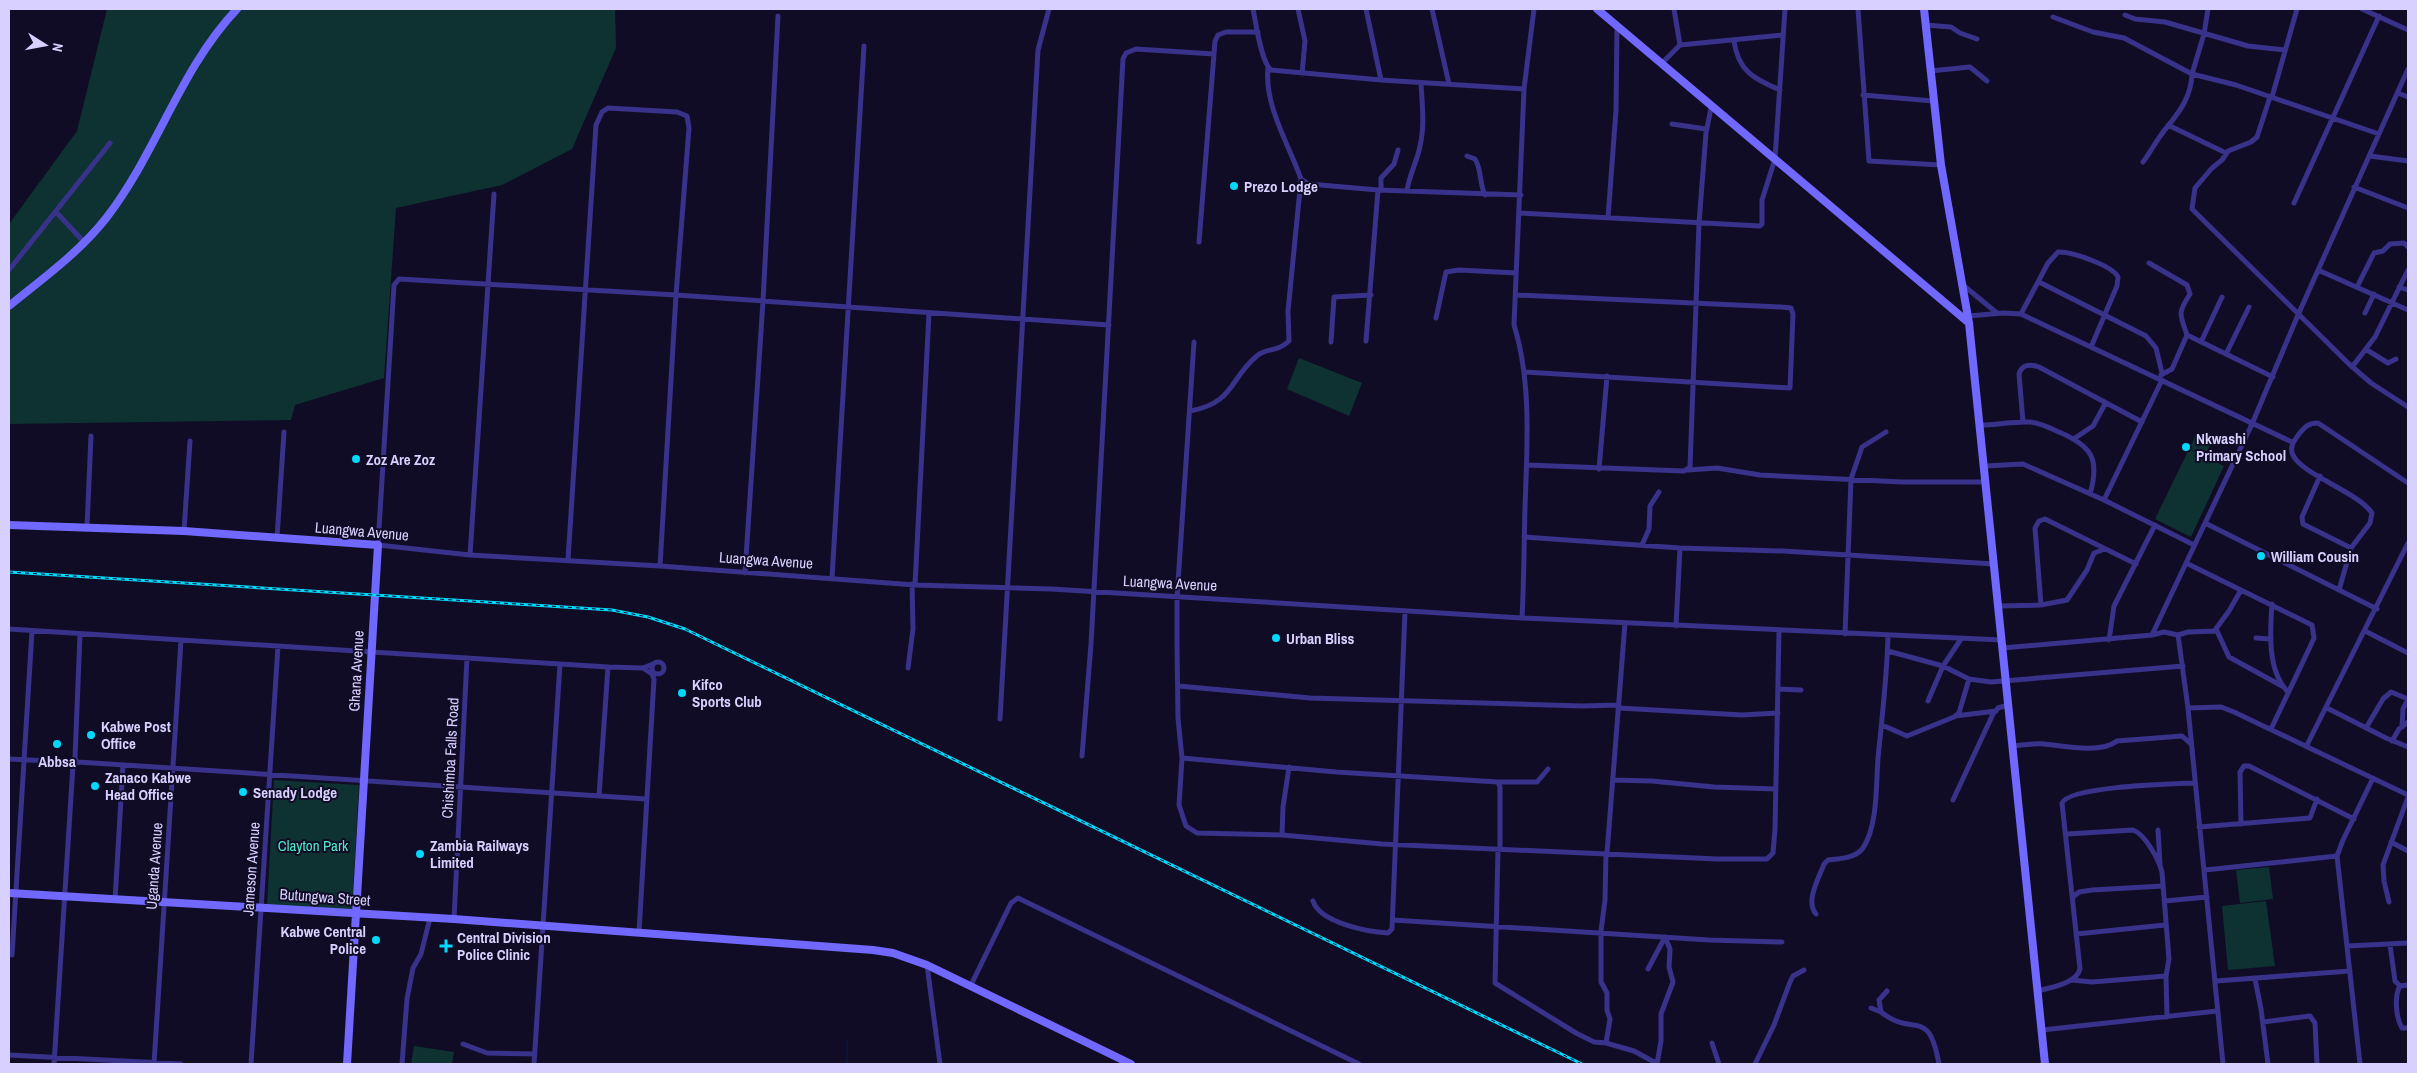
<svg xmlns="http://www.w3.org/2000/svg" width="2417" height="1073" viewBox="0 0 2417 1073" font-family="'Archivo Narrow',sans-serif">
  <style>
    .green { fill: #0e3131 }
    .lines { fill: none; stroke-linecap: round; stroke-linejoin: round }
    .stream { stroke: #041a47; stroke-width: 1 }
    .street { stroke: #38328a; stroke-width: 5 }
    .secondary { stroke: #7168ff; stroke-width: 8 }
    .rail-casing { stroke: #00d9fc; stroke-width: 3 }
    .rail { stroke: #110c26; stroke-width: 1; stroke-dasharray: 4; stroke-linecap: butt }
    .poi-dot { fill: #00d9fc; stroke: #110c26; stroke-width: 2 }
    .labels { text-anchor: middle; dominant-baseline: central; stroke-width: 4; stroke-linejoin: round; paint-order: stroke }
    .poi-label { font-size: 15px; font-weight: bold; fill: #d8d1ff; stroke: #110c26; text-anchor: start }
    .street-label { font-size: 15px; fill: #d8d1ff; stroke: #110c26 }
    .park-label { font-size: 15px; fill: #50eccb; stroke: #110c26 }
  </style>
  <rect width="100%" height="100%" fill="#110c26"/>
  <path class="green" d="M107,9h508l1,39 -44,101 -70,36 -106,23 -12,170 -89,27 -4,15 -282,4v-200l68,-93z
    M1299,358l63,25 -13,33 -62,-27z
    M2196,434l15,8 -6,15 19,9 -33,71 -36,-18 34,-70 8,4 -7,-5z
    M274,780l85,5 -7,125 -85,-5z
    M2269,867l4,32 -33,4 -4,-33z
    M2266,901l9,65 -47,4 -6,-64z
    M414,1046l40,6 -2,12h-41z"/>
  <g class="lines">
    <path class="stream" d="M847,1064v-25"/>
    <path class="street" d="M1253,9c3,14 8,53 18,61l110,10
      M1298,9l7,32 -3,33
      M1366,9l15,71 143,9
      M1432,9l17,75
      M1674,9l6,36
      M1858,9l11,152 72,4
      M2208,9l-4,25 -12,40 44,11 143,49
      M2362,9l46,21
      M2125,15l10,4 30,3 83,24 37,4
      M2053,17l40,15 31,6 68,36c-1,22 -11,36 -24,52 -10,11 -16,24 -25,36
      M1925,25l26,2 9,6 17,6
      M1734,41c4,30 20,38 46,49
      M1214,54l1,-13 3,-6 8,-3h32
      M1662,63l18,-18 102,-10
      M1268,68c-4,37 21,77 33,111l8,5 69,6 143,5
      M1930,71l40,-4 17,14
      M2398,93l10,4
      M1863,95l70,6
      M2270,97l-13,40 -6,5 -23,9 -6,9 -10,8 -17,20 -3,21 157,155 22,19 37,24
      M2272,97l25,-88
      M1672,124l34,5
      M2168,125l58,28
      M1467,156l8,3c7,11 4,24 10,36
      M2370,156l38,5
      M2354,187l54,21
      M1381,190v-12l13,-14 4,-14
      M1407,191c2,-16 10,-29 13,-45 5,-21 2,-42 1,-63
      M2294,203l85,-187
      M56,212l28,30
      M1521,213l239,13 2,-2v-24l13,-41 10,-150
      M1608,218l8,-108 1,-84
      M2149,263l38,22 3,9c-13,20 -10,20 -3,41
      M9,270l101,-127
      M2318,270l90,40
      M2039,282l107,54 10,12 6,25
      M1963,285l34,28
      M2357,287l17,-34 9,-2 7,-7 14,-1 4,4
      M2399,287l9,3
      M1516,295l265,12 10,1 2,6 -3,74 -265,-16
      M2365,313l9,-19
      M2021,314l27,-51 10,-11c13,-1 55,14 60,25l-1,9 -26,61
      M1968,316l35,-3 18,1 271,128
      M1436,318l10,-46 13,-2 57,3
      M1109,325l-433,-30 -277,-16 -5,6 -16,260 92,10 190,11 255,19 136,4 471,29 480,22
      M1366,341l12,-151
      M1194,342l-17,256v47l1,73 4,40 -3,47 7,21 11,7 85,2 100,9 335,15h50l6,-6 2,-24 4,-198
      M1331,342l3,-45 37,-2
      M2201,342l21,-45
      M2367,350l21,13 8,-4
      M2226,354l23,-47
      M2352,367l23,-30 33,-67
      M2161,375l11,-6 15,-34 86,42
      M1190,411c45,-8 39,-33 68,-56 11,-8 18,-2 31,-14l-1,-30 13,-132
      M2023,422l-4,-48c3,-10 11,-10 20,-7l103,55
      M1980,425c17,0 34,-4 50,-3 11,1 20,6 29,10 33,14 41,27 31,62
      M2075,438l18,-12 12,-22
      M1527,465l157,6 6,-4 9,-244 7,-90 5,-25
      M1985,466l38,-2 81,36 90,45
      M1599,469l8,-93
      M1688,470l29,-2 43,7 142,7h84
      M2320,476l-18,41 1,7 48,24
      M2104,500l58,-120
      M2205,523l172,86
      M87,527l4,-91
      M184,531l6,-90
      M1524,537l156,11 103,3 211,13
      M277,538l7,-106
      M1642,545l7,-16 1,-23 9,-14
      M470,555l24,-361
      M568,560l28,-435 6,-13 6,-4 69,4 10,4 2,12 -13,167 -16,271
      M2186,563l126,62 2,13 -5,11 -38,80
      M745,573l18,-272 15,-285
      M832,578l32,-532
      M915,585l14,-272
      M2339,590l12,-42 19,-25 2,-10c-14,-21 -71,-39 -79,-58 -4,-8 1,-14 6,-21 6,-7 9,-11 19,-11l90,60
      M2272,604c-2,27 -5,67 16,88
      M2041,605l-6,-77 4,-7 6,-2 91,45
      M1998,606l43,-1 26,-5 20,-30 7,-17 11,-4
      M1522,618c2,-37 2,-74 3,-111 2,-59 7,-124 -11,-182l10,-236 10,-80
      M1676,626l4,-78
      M9,629l599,38 35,1 10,-4
      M2215,630l14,-19 12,-21
      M2365,631l43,22
      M1845,634l6,-155 11,-32 24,-15
      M2152,635l12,-3 14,3 10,-3 29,-1 12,26 53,29
      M2178,635l10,73 35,356
      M2256,638l15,1
      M2109,640l5,-34 41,-81
      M2002,648l150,-13 100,-211 46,-109 110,-246
      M1888,651l55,15 26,13 22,3 192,-16
      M652 668a6 6 0 1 1 12 0a6 6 0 1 1-12 0Z
      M908,668l5,-39 -1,-45
      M1178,686l132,12 272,8 37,-1
      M1778,689l23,1
      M1928,701l15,-35 18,-27
      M1619,708l123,7 36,-2
      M2188,708l33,-1 13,5 174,83
      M2327,708l59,30 22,9
      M1955,716l41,-5
      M1000,719l38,-669 11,-41
      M1882,725l25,11 47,-19 5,-4 10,-34
      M2366,728l17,-29 8,-7 17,7 -5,10 -1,18
      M2392,741l7,-12 9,-7
      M2307,745l101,-202
      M2012,746c10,-1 21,-3 32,-2 19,2 57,10 73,-3l65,-5 9,8
      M1082,756l9,-112 32,-585 3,-6 10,-4 78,5 -15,188
      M75,758l5,-124
      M1182,758l154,14 162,10 2,5v62
      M9,759l62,3
      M78,762l568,37
      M1613,780l39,1 62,6 62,2
      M1498,782h39l11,-13
      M599,796l9,-129
      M1953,800l40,-86 5,-6 10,-3
      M2241,824l-1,-52 4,-6h5l105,53
      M2199,827l111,-9 7,-19
      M2158,830l2,34
      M2067,834l66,-4c12,4 26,30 29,42l7,87 -3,17 1,41
      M1282,835l1,-28 6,-40
      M2391,842l17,9
      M1498,849l-3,134 81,50 18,9 12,1
      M1606,853l-1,47 -4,31v51l6,11v17l3,9 -4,24 28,8 22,12
      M1607,853l18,-230
      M2205,870l132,-14
      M2073,897l6,-5 13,-2 71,-4
      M115,900l8,-135
      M1313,901c7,22 56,31 75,32l4,-4 13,-317
      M2165,901l42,-4
      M2389,902l-5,-21 -1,-16 25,-68
      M1816,914c-11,-13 3,-36 8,-50l4,-4c11,-1 28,-2 35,-12 15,-22 13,-65 15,-90 4,-40 9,-81 10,-122
      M454,919l13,-261
      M1393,920l316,20 73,2
      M639,932l15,-253 -2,-5 -9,-6
      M2076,934l89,-9
      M2390,945l5,36 5,5 8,-1
      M2347,946l61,-3
      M12,955l20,-324
      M927,965l13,99
      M1648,969l17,-32 5,12 -1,18 4,15 -12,32v27l-4,23
      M2255,979l6,30 7,55
      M2072,980l20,2 74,-6
      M2216,981l134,-10
      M2400,986c-6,10 -4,32 2,42h6
      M970,987l41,-84 7,-5 341,166
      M1887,991l-8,9 2,12c34,27 47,-7 58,52
      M2038,991c13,-4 38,-7 42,-22l-18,-166c8,-17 112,-19 133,-20
      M1871,1008l10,4
      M2263,1022l47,-6 5,7 2,41
      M2042,1030l175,-19
      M1712,1043l7,21
      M463,1044l24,9 48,1
      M9,1055l172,9
      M54,1064l19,-299 -2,-3 4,-4 2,5 -4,2
      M154,1064l27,-424
      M251,1064l27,-418
      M402,1064l5,-65 6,-31 8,-14 9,-36
      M534,1064l26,-400
      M1755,1064l19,-39 16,-43 3,-6 11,-6
      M2360,1064l-23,-208 6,-16 30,-62"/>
    <path class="secondary" d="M1597,9l372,314
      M1924,9l17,156 28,158 76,741
      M9,306c33,-27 71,-54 98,-89 50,-65 73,-148 130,-208
      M9,525l175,6 194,14 -31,519
      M9,893l445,26 419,31 20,3 34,12 204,99"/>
    <defs>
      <path id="rail" d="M9,572l603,38 36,7 37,12 897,435"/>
    </defs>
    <use href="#rail" class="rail-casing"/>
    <use href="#rail" class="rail"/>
  </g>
  <g class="poi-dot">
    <circle cx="1234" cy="186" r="5"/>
    <circle cx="2186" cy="447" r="5"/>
    <circle cx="356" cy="459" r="5"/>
    <circle cx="2261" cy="556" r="5"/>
    <circle cx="1276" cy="638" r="5"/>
    <circle cx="682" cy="693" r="5"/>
    <circle cx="91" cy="735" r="5"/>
    <circle cx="57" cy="744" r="5"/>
    <circle cx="95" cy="786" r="5"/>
    <circle cx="243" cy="792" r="5"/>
    <circle cx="420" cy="854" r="5"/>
    <circle cx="376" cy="940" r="5"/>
    <path d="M443.5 938.5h5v5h5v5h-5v5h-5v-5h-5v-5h5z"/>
  </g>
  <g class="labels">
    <g class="poi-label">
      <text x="1244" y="186">Prezo Lodge</text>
      <text x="2196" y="438">Nkwashi<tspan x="2196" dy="17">Primary School</tspan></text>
      <text x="366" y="459">Zoz Are Zoz</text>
      <text x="2271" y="556">William Cousin</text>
      <text x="1286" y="638">Urban Bliss</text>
      <text x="692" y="684">Kifco<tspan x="692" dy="17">Sports Club</tspan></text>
      <text x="101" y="726">Kabwe Post<tspan x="101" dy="17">Office</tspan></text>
      <text x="57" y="761" text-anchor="middle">Abbsa</text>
      <text x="105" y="777">Zanaco Kabwe<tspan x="105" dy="17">Head Office</tspan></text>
      <text x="253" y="792">Senady Lodge</text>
      <text x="430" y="845">Zambia Railways<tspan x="430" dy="17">Limited</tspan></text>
      <text x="366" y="931" text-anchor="end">Kabwe Central<tspan x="366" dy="17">Police</tspan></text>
      <text x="457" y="937">Central Division<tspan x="457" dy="17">Police Clinic</tspan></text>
    </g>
    <g class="street-label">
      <text transform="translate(362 531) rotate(5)">Luangwa Avenue</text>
      <text transform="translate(766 560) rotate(4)">Luangwa Avenue</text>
      <text transform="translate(1170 583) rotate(3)">Luangwa Avenue</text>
      <text transform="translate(356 671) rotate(-87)">Ghana Avenue</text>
      <text transform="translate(450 758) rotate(-87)">Chishimba Falls Road</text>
      <text transform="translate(154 866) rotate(-86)">Uganda Avenue</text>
      <text transform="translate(251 869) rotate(-86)">Jameson Avenue</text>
      <text transform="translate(325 897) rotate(4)">Butungwa Street</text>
    </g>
    <g class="park-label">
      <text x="313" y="845">Clayton Park</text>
    </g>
  </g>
  <rect width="2417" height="1073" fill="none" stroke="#d8d1ff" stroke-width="20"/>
  <g transform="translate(45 45) rotate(101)" stroke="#110c26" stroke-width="4" paint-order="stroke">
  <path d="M0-4L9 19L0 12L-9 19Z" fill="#d8d1ff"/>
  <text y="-8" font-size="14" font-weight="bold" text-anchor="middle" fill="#d8d1ff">N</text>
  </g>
</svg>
